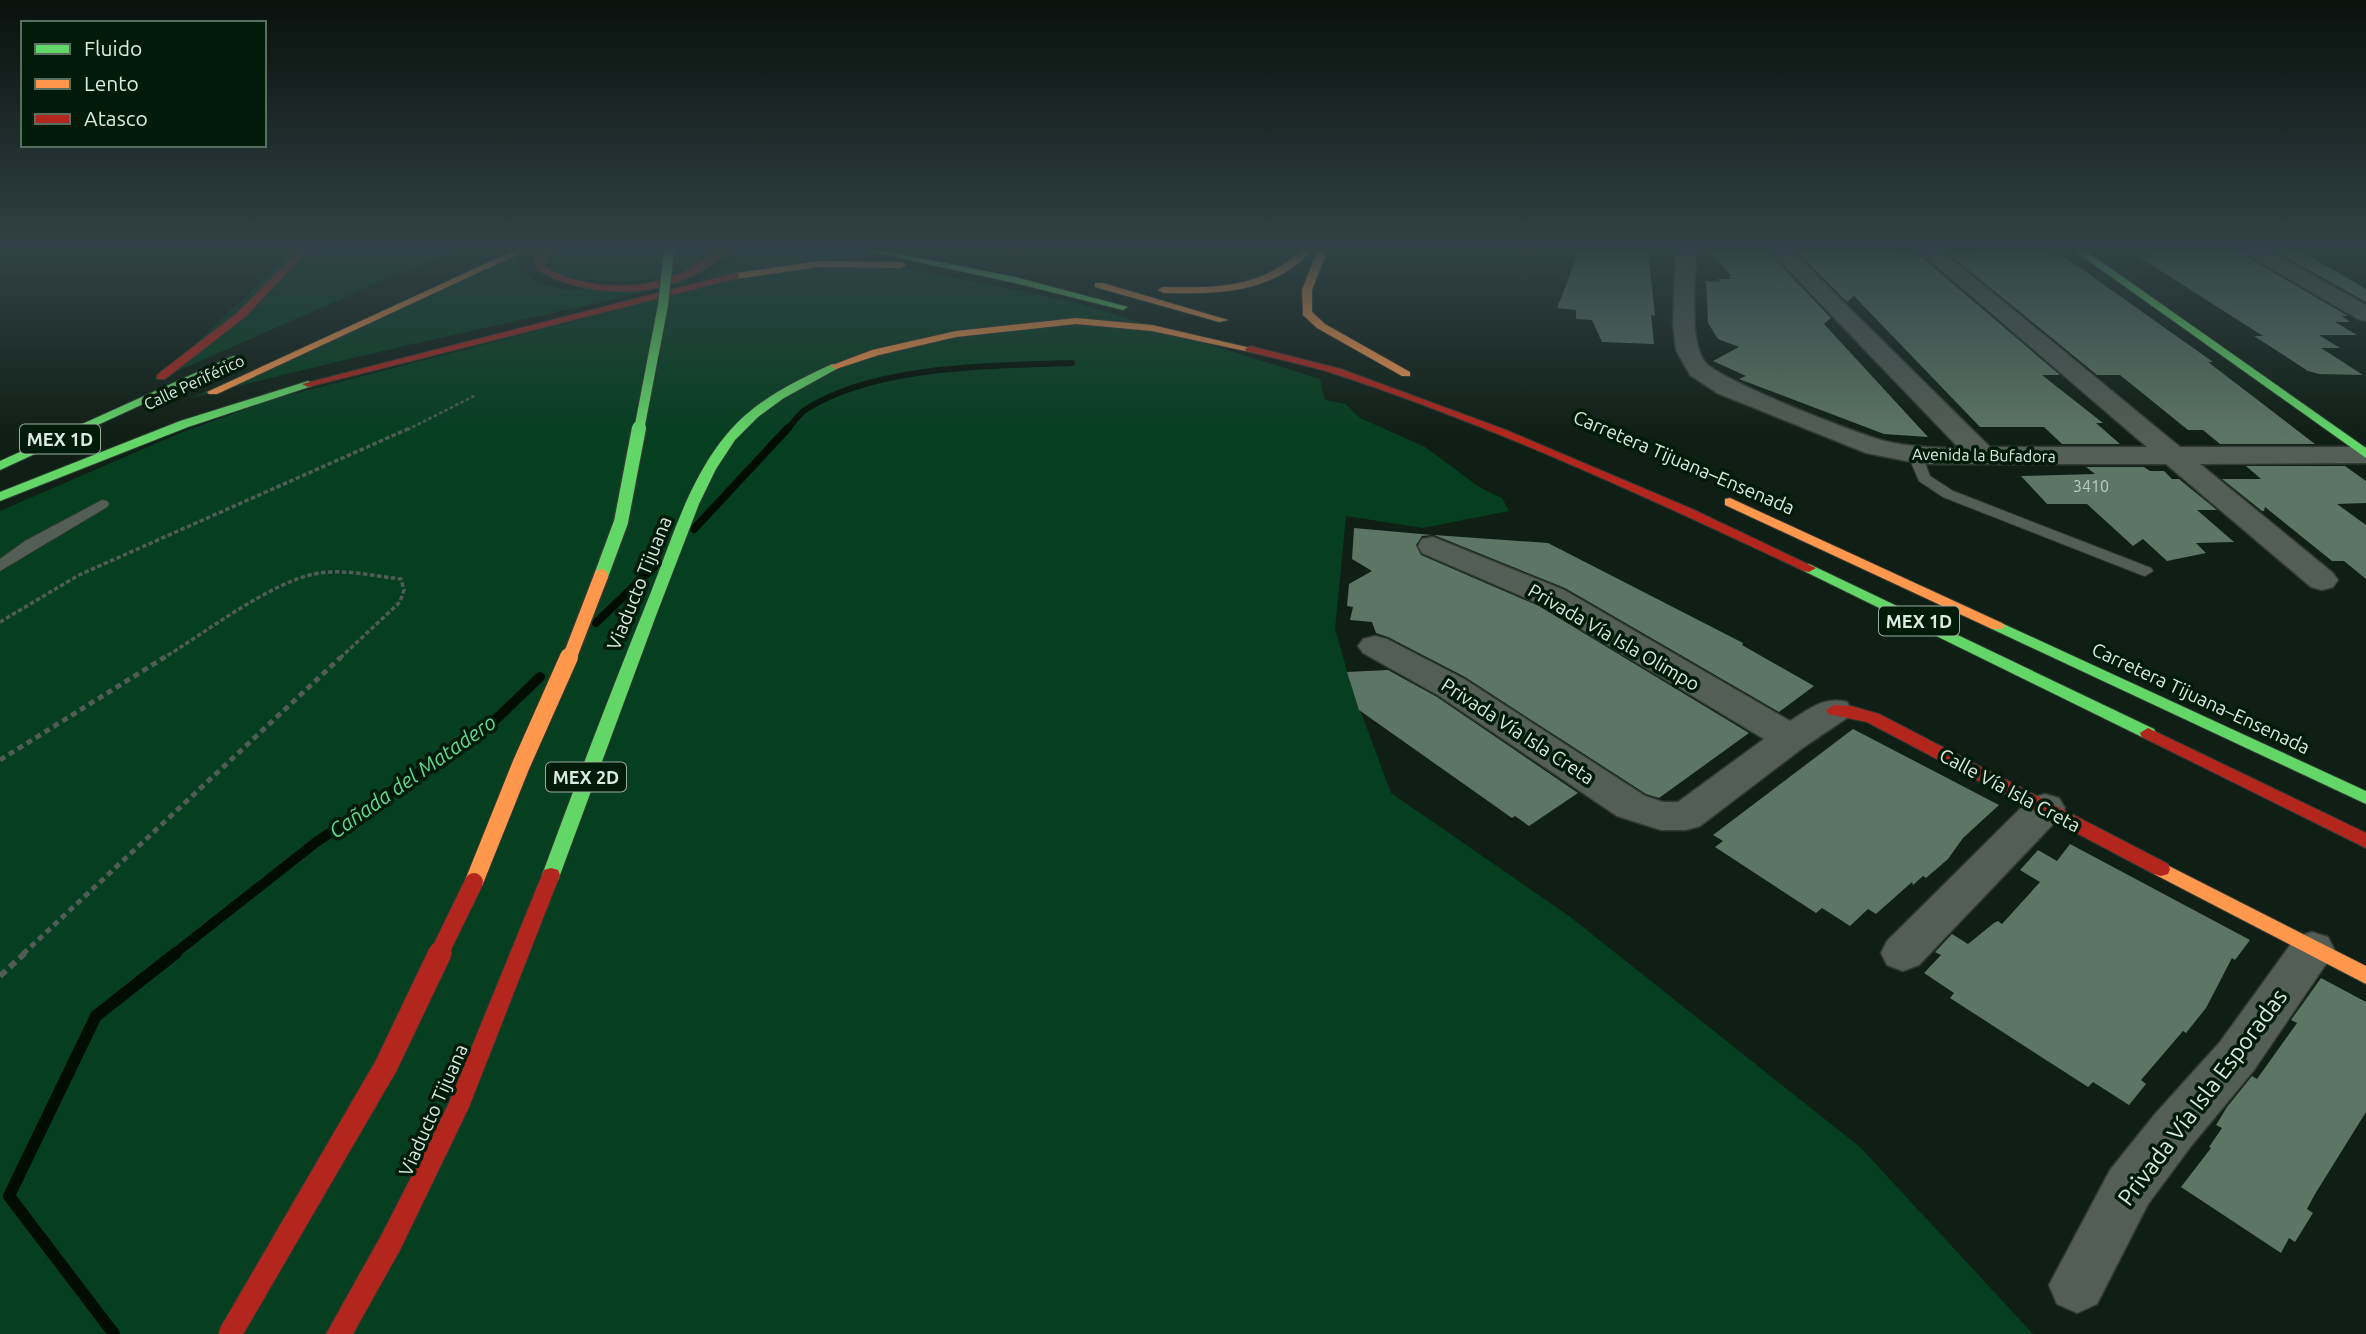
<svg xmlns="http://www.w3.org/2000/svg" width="2366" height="1334" viewBox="0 0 2366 1334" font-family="Ubuntu,sans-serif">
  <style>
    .green { fill: #053f20 }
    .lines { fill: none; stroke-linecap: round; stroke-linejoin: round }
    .stream-far3 { stroke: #010c03; stroke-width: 6 }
    .stream-far2 { stroke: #010c03; stroke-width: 8 }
    .stream-far1 { stroke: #010c03; stroke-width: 10 }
    .stream { stroke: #010c03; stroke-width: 12 }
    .building { fill: #5d7565 }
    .lane-casing { stroke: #303a32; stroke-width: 2 }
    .street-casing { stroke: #303a32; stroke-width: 3 }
    .fast-casing { stroke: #303a32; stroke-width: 2 }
    .slow-casing { stroke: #303a32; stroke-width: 2 }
    .jam-casing { stroke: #303a32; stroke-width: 2 }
    .path-far3 { stroke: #505c55; stroke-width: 2.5; stroke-dasharray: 3.5 2.5; stroke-linecap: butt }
    .path-far2 { stroke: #505c55; stroke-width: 3.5; stroke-dasharray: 4.5 2.5; stroke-linecap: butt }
    .path-far1 { stroke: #505c55; stroke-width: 5; stroke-dasharray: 6 4.5; stroke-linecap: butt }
    .path { stroke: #505c55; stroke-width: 6; stroke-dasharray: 8 5; stroke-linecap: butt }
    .lane { fill: #525e56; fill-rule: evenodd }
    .street { fill: #525e56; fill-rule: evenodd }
    .fast { fill: #63d668; fill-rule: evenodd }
    .slow { fill: #ff974d; fill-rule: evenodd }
    .jam { fill: #b3261e; fill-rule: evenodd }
    .fast-bridge-far1-casing { stroke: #303a32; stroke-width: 12; stroke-linecap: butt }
    .fast-bridge-casing { stroke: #303a32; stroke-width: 17; stroke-linecap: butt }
    .slow-bridge-far1-casing { stroke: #303a32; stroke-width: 17; stroke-linecap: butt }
    .slow-bridge-casing { stroke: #303a32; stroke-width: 20; stroke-linecap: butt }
    .jam-bridge-far1-casing { stroke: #303a32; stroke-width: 20; stroke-linecap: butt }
    .jam-bridge-casing { stroke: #303a32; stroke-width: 25; stroke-linecap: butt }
    .fast-bridge-far1 { stroke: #63d668; stroke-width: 10 }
    .fast-bridge { stroke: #63d668; stroke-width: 14 }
    .slow-bridge-far1 { stroke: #ff974d; stroke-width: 14 }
    .slow-bridge { stroke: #ff974d; stroke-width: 18 }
    .jam-bridge-far1 { stroke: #b3261e; stroke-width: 18 }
    .jam-bridge { stroke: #b3261e; stroke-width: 23 }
    .labels { text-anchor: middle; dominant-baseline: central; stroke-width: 7; stroke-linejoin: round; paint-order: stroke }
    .far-street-label { font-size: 16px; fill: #dbebdf; stroke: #011b0b }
    .number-label { font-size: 16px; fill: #bccec0 }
    .shield { fill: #011b0b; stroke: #9aad9f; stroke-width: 2 }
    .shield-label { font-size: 18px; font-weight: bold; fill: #dbebdf }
    .street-label { font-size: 19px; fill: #dbebdf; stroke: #011b0b }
    .water-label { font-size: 21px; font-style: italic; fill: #65d991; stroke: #011b0b }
    .near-street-label { font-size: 23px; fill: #dbebdf; stroke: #011b0b }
  </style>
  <rect width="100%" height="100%" fill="#0f1f15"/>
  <path class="green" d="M293,251h54l34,4 70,-4 -292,128z
    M515,251h8l-6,6c4,24 32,30 52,33l129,-10 40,-22 1,-7h98l28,6c-94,4 -185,27 -276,48 -133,29 -266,59 -398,93z
    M547,251h160c-28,40 -108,31 -150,25l-15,-19z
    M881,263l193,39 246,77 5,21 20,4 15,14 65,29 54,40 23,11 7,13 -86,17 -77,-12 -11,113 17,59 39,105 178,123 291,231 173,187h-2033v-823l180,-78 94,-34 494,-128z"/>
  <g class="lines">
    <path class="stream-far3" d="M787,430c5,-6 11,-15 18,-20 70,-45 186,-44 267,-47"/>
    <path class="stream-far2" d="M694,529l94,-101
      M596,623l60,-58"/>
    <path class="stream-far1" d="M174,954l141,-111 176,-119 49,-47"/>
    <path class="stream" d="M114,1334l-105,-138 87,-180 80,-63"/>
  </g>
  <path class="building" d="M1579,251h69l7,65 -4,-1 3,29 -52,-2 -10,-22 -16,-1v-9l-19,-2z
    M1710,251h57l64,67 -7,6 104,113 -44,-3 -145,-55 7,-3 -33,-15 26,-14 -21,-8 -10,-16 -2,-42 14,1 -2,-3h13l-3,-3h3z
    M1796,251h100l3,3h19l142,121h-18l61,48h-7l24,21h-58l-18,-17h-64l-126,-131 -7,6z
    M1978,251h68l6,4h10l151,107h-5l107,82h-95l-17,-14h-15l-68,-55h-23l-148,-121h33z
    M2143,251h99l5,6 101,59h-6l8,6h-15l22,13h-38l21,13h-19l42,27 -44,-1 -11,-3 -54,-35h9l-124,-79h12z
    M2275,251h26l65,38v13z
    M2246,466h99l21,15v22l-29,1 29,21v54l-22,-18h-12l-67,-54 -1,4h-2l-40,-32h39z
    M2086,467h58l6,4h14l8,8h7l38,31h-20l37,32 -38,1 10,10 -39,8 -24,-22 -10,7 -46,-42h-40l-26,-28 74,-2z
    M1354,528l78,7 -10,1 -6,9 5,10 118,51 210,127 -90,65 -13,-4 -181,-117 -77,-40 -12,-4 -4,-11 -22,-2 3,-13 -6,-1 2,-22 23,-13 -20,-12z
    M1434,535l114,8 195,100 -1,2 72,41 -35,26 -214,-124z
    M1388,670l49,27 141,96 -49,33 -14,-10 -3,2 -153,-108 -12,-38z
    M1853,729l146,76 -36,33 -15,21 -22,19 -3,-2 -10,9 -1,-3 -36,32 -8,-5 -18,17 -28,-18 -6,5 -101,-66 8,-6 -10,-6z
    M2070,844l180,96 -15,20 -3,-2 -26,50 -20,25 -3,-2 -42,49 5,4 -17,21 -36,-23 -5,5 -138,-89 4,-5 -30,-20 17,-18 -6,-3 17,-18 16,10 26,-21 4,-2 4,3 38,-42 -20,-12 18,-20 19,11z
    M2321,978l45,24v110l-51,82 -8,15 6,4 -18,29 -6,-4 -8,15 -100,-66 30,-39 -2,-1 13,-19 -6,-3 11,-18 25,-31 5,3 40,-56 -6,-3z"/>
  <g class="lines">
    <defs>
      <path id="lane" d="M1915,451l7,4 8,21 23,15 198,77 2,3 -8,5 -6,-2 -196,-77 -24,-16 -11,-26z
        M102,500l5,1 2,3 -2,3 -107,64v-12l25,-18z"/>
      <path id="street" d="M1676,251h20c0,28 -8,88 9,111 14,18 152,72 180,79 25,6 49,7 74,7l-189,-197h22l198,196h157l-228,-196h23l238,196h186v16l-166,1 133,109 5,7 -5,7 -11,3 -11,-3 -145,-123h-244l-56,-11 -149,-60 -27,-18 -14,-25 -3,-27z
        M2245,251h25l96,54v16l-8,-2 -110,-64z
        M1433,537l131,53 226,131c19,-12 34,-25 57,-19l5,8 -5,8 -43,29 -104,79 -14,4h-25l-44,-14 -179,-121 -75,-42 -5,-7 5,-7 12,-3 12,3 77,40 181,117 18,6h15l86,-63 -224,-135 -118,-51 -4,-7 4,-7z
        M2045,794l14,4 6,10 -6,10 -140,147 -16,6 -16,-6 -6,-12 6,-12 144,-143z
        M2312,932l16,5 6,12 -6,12 -74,109 -63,76 -43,58 -51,100 -20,9 -20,-9 -8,-19 61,-115 45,-56 65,-72 76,-105z"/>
      <path id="fast" d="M867,251h18l130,26 113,30 -5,3 -108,-27z
        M2075,251h11l280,197v10z
        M233,356l10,2 -243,112v-9z
        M832,364l10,2 -58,32 -26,19 -23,23 -19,29 -17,35 -42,109 -97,262 -2,5 -7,2 -7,-2 -2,-5c35,-95 71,-189 109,-283 21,-53 38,-113 76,-158 27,-33 67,-52 105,-70z
        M308,381l6,3 -2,2 -124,41 -188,74v-9l180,-71z
        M1809,564l345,165 2,4 -8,5 -6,-1 -338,-166 -2,-3 2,-3z
        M1997,621l369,170v13l-374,-175 -3,-3 3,-3z"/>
      <path id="slow" d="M513,251h12l-308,143h-8l-2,-2z
        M1301,251h10c-39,43 -94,43 -148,42l-5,-3 5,-3c55,1 94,2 138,-36z
        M1317,251h10l-15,39v22l13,12 85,48v4h-8l-85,-48 -14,-13 -1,-25z
        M818,261l83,1 5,3 -5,3 -83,-1 -82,12 -5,-3 5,-3z
        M1095,283h8l125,37 -9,2 -124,-35z
        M1076,318l76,7 103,24 -5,3 -98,-21 -76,-7 -120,13 -77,18 -43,14 -6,-3 42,-16 84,-19z
        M1730,498l272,125 3,3 -3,3h-10l-267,-124v-6z
        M2161,862l205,104v18l-212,-110 -2,-5 2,-5z"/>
      <path id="jam" d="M298,251h10l-63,66 -80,62h-8v-4l80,-62z
        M541,251h10l-6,8v8c41,23 95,25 138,5 15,-7 28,-22 44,-21 -47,49 -135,51 -190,19l-2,-11z
        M736,273l3,1v4l-431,109 -6,-3z
        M1250,346l91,23 165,61 186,79 124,59 -7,4 -5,-1c-155,-73 -312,-146 -475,-199 -27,-8 -56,-14 -83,-21l-1,-2z
        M1834,705l17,1 28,8 289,150 2,5 -2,5 -7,2 -7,-2 -287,-152 -39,-8 -2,-4z
        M2148,728l218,105v15l-224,-111 -2,-4z
        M551,868l7,2 2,5 -91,232 -69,143 -47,84h-27l56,-100 66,-129 94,-230 2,-5z"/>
    </defs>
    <use href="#lane" class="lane-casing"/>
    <use href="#street" class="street-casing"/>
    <use href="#fast" class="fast-casing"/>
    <use href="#slow" class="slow-casing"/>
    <use href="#jam" class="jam-casing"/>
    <path class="path-far3" d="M407,430l69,-35"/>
    <path class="path-far2" d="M0,622l79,-47 331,-147
      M162,659c41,-25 108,-76 152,-85 28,-6 59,2 87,5l3,11 -4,12 -61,57"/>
    <path class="path-far1" d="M0,760l165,-103
      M23,954l318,-297"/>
    <path class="path" d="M0,976l25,-23"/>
    <use href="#lane" class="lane"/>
    <use href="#street" class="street"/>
    <use href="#fast" class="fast"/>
    <use href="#slow" class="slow"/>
    <use href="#jam" class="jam"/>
    <defs>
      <path id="fast-bridge-far1" d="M639,430l24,-125 6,-54"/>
      <path id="fast-bridge" d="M601,576l20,-54 18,-94"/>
      <path id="slow-bridge-far1" d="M569,659l32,-83"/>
      <path id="slow-bridge" d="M474,882l47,-117 48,-108"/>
      <path id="jam-bridge-far1" d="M439,954l35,-72"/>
      <path id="jam-bridge" d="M230,1334l156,-268 54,-113"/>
    </defs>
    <use href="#fast-bridge-far1" class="fast-bridge-far1-casing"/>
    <use href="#fast-bridge" class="fast-bridge-casing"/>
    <use href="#slow-bridge-far1" class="slow-bridge-far1-casing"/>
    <use href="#slow-bridge" class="slow-bridge-casing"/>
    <use href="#jam-bridge-far1" class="jam-bridge-far1-casing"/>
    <use href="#jam-bridge" class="jam-bridge-casing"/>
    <use href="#fast-bridge-far1" class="fast-bridge-far1"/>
    <use href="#fast-bridge" class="fast-bridge"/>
    <use href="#slow-bridge-far1" class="slow-bridge-far1"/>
    <use href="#slow-bridge" class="slow-bridge"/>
    <use href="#jam-bridge-far1" class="jam-bridge-far1"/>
    <use href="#jam-bridge" class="jam-bridge"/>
  </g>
  <linearGradient id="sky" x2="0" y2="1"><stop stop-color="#08110c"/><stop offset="0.57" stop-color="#314246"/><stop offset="1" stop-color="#314246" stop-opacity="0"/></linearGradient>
  <rect width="2366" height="438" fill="url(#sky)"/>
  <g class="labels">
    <g class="far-street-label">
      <text transform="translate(194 382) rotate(-25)">Calle Periférico</text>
      <text transform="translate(1984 455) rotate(1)">Avenida la Bufadora</text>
    </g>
    <g class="number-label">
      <text x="2091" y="486">3410</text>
    </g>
    <g class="shield">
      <rect x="20" y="424.5" width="80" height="29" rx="5"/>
      <rect x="1879" y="606.5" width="80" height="29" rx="5"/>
      <rect x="546" y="762.5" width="80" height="29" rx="5"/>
    </g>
    <g class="shield-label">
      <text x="60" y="439">MEX 1D</text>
      <text x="1919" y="621">MEX 1D</text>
      <text x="586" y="777">MEX 2D</text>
    </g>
    <g class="street-label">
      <text transform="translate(1684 462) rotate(23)">Carretera Tijuana–Ensenada</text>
      <text transform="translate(639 583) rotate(-68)">Viaducto Tijuana</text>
      <text transform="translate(1614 637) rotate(30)">Privada Vía Isla Olimpo</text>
      <text transform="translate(2201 698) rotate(25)">Carretera Tijuana–Ensenada</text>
      <text transform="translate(1518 731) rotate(33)">Privada Vía Isla Creta</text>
      <text transform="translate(2010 790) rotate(28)">Calle Vía Isla Creta</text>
      <text transform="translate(433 1110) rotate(-66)">Viaducto Tijuana</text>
    </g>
    <g class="water-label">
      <text transform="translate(412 776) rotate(-35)">Cañada del Matadero</text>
    </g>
    <g class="near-street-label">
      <text transform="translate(2202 1097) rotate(-53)">Privada Vía Isla Esporadas</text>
    </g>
  </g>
  <rect x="21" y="21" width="245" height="126" fill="#011b0b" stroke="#586e60" stroke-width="2"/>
  <rect x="35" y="44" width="35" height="10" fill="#63d668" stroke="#586e60" stroke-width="2"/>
  <text x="84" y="56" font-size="21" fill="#dbebdf">Fluido</text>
  <rect x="35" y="79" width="35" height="10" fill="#ff974d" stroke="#586e60" stroke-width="2"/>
  <text x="84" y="91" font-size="21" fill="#dbebdf">Lento</text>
  <rect x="35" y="114" width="35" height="10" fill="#b3261e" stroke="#586e60" stroke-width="2"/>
  <text x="84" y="126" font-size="21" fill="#dbebdf">Atasco</text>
</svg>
